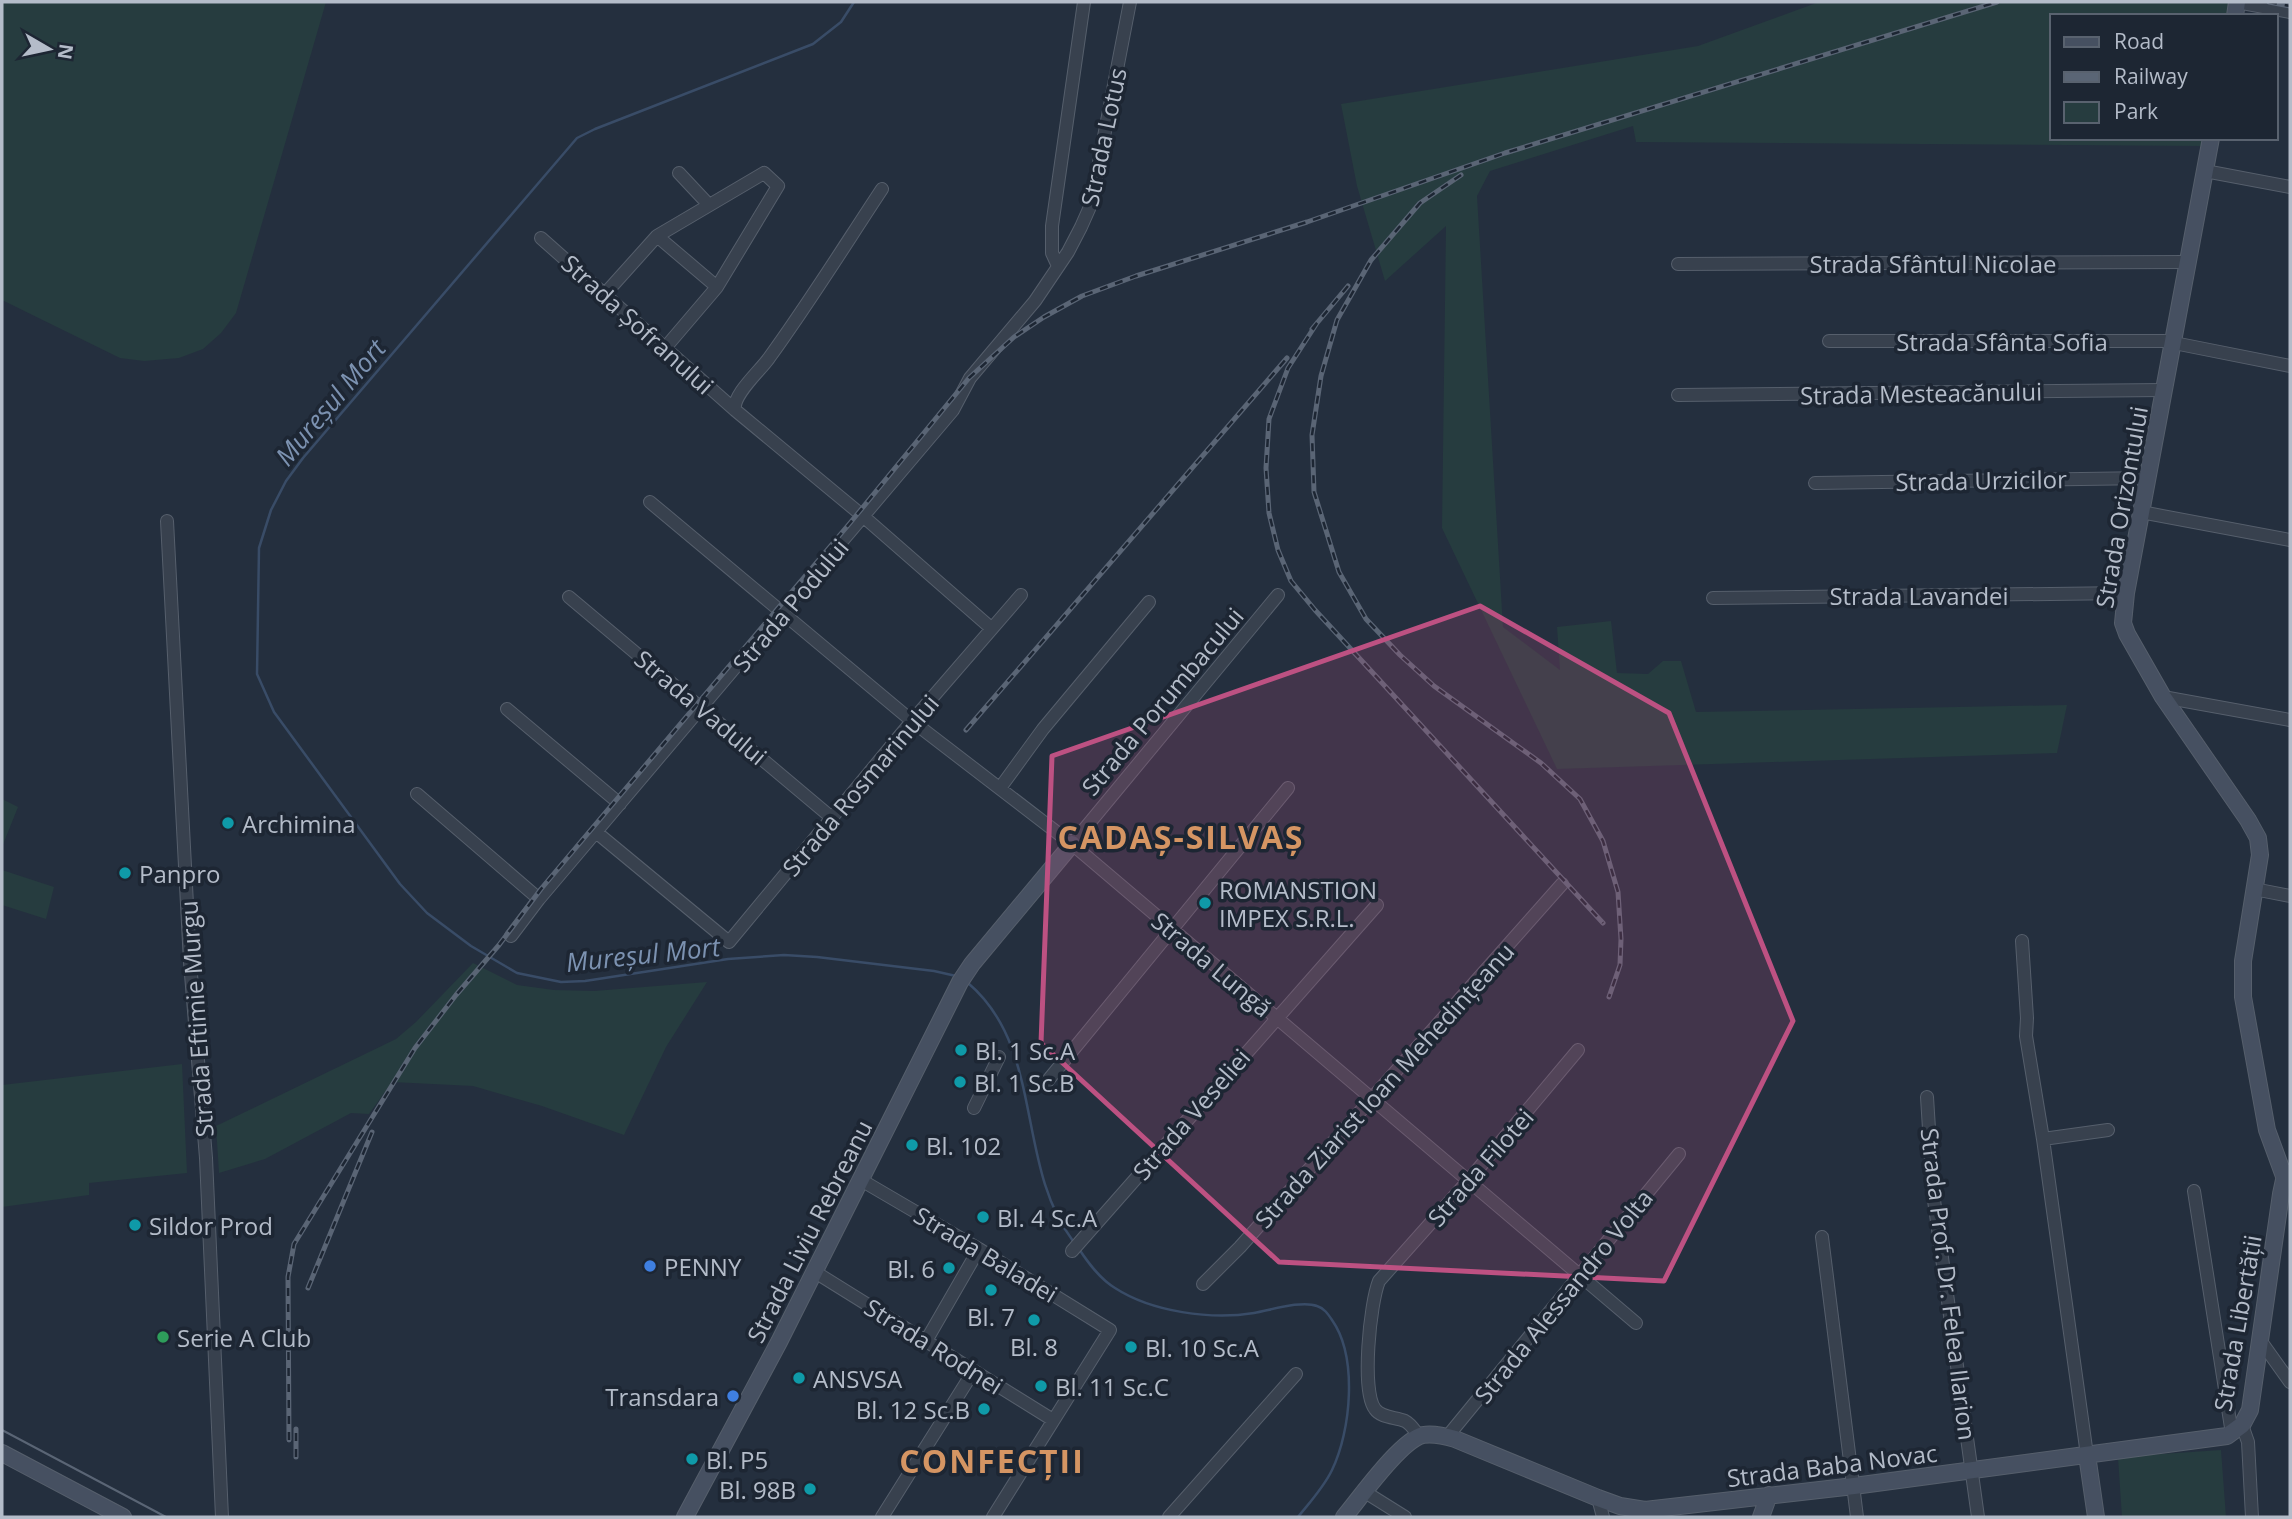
<svg xmlns="http://www.w3.org/2000/svg" width="2292" height="1519" viewBox="0 0 2292 1519" font-family="'Open Sans',sans-serif">
  <style>
    .green { fill: #263c3f }
    .lines { fill: none; stroke-linecap: round; stroke-linejoin: round }
    .stream { stroke: #394c67; stroke-width: 2.5 }
    .street-casing { stroke: #565f6c; stroke-width: 14 }
    .secondary-casing { stroke: #565f6c; stroke-width: 18 }
    .street { stroke: #38414e; stroke-width: 12 }
    .secondary { stroke: #465061; stroke-width: 16 }
    .tram { stroke: #5a6575; stroke-width: 2 }
    .rail-casing { stroke: #5a6575; stroke-width: 5 }
    .rail { stroke: #1d2633; stroke-width: 2.5; stroke-dasharray: 8; stroke-linecap: butt }
    .marked { fill: #bd5182; fill-opacity: 0.2; stroke: #bd5182; stroke-width: 5; stroke-linejoin: round }
    .culture-dot { fill: #0f9aa8; stroke: #1d2633; stroke-width: 2.5 }
    .shop-dot { fill: #3f7fe0; stroke: #1d2633; stroke-width: 2.5 }
    .leisure-dot { fill: #2e9e5b; stroke: #1d2633; stroke-width: 2.5 }
    .labels { text-anchor: middle; dominant-baseline: central; stroke-width: 7; stroke-linejoin: round; paint-order: stroke }
    .street-label { font-size: 24px; fill: #b4bcc9; stroke: #1d2633 }
    .poi-label { font-size: 24px; fill: #b4bcc9; stroke: #1d2633; text-anchor: start }
    .water-label { font-size: 26px; font-style: italic; fill: #7c92b1; stroke: #1d2633 }
    .district-label { font-size: 32px; font-weight: bold; letter-spacing: 2px; fill: #d59563; stroke: #1d2633 }
  </style>
  <rect width="100%" height="100%" fill="#242f3e"/>
  <path class="green" d="M2,2h324l-90,311 -15,20 -18,16 -24,9 -35,3 -24,-3 -118,-58z
    M1819,2h412l-2,14h-177v122h153l-1,8 -568,-4 -3,-16 -143,45 -13,25 26,431 57,43 -3,-43 54,-6 6,52 31,1 15,-13h18l15,51 371,-7 -10,48 -500,16 -115,-241 4,-302 -61,55 -28,-95 -16,-82 357,-58z
    M2,799l16,8 -16,40z
    M2,870l52,17 -8,32 -44,-14z
    M473,963l44,22 37,5 40,1 113,-9 -41,65 -42,88 -82,-29 -69,-20 -81,-4 -23,32 -18,-1 -86,46 -46,14 -3,-47 180,-87 20,-17z
    M182,1064l5,109 -98,10v12l-87,12v-122z
    M2221,1450l5,67h-104l-4,-60z"/>
  <g class="lines">
    <path class="stream" d="M854,2l-13,20 -28,22 -218,85 -18,9 -274,320 -17,23 -15,29 -12,38 -2,126 17,38 126,172 27,29 44,33 46,27 44,9 24,-1 143,-22 56,-4 33,2 117,14 22,5
      M968,983c77,65 47,182 105,258
      M1079,1249c10,15 21,30 36,39 37,24 96,32 139,25 17,-3 48,-13 63,-7 7,2 11,8 15,14 26,37 19,111 0,150 -8,17 -22,32 -34,47"/>
    <defs>
      <path id="street" d="M2237,2l53,10
        M2205,171l85,16
        M679,173l30,32
        M657,236l107,-63 14,13 -61,101
        M541,238l194,172 129,107 127,111
        M1678,264l510,-2
        M1058,266l-6,-13v-27l32,-224
        M604,295l53,-59 60,51 -52,61
        M1829,341h335l126,25
        M1678,395l486,-5
        M735,410c-3,-15 25,-39 34,-52 40,-55 76,-113 113,-169
        M1815,483l333,-5
        M650,502l262,219 160,123 564,479
        M2141,512l149,28
        M167,521l23,441 16,196 16,359
        M569,597l263,221
        M1713,598l413,-5
        M2163,697l127,23
        M507,709l113,95
        M1000,788l43,-59 106,-127
        M417,794l122,105
        M596,832l133,110 183,-221 109,-126
        M1072,844l206,-249
        M2254,889l36,7
        M511,936l28,-37 414,-489 17,-32 65,-77 33,-49 13,-25 8,-18 7,-31 34,-176
        M2022,941l5,77 -1,18 17,103 44,316
        M1045,1084l243,-296
        M1927,1097l6,96 45,324
        M974,1108l25,-51
        M2043,1139l65,-9
        M861,1180l118,69 131,81 -117,187
        M2194,1191l38,243
        M1822,1237l35,280
        M1072,1251l305,-346
        M815,1272l238,148
        M1203,1284l37,-37 322,-363
        M2260,1340l30,42
        M926,1341l53,-92
        M2242,1425l6,17 4,75
        M1419,1436c-4,-5 -8,-12 -14,-15 -9,-4 -24,-3 -30,-12 -14,-18 -5,-106 4,-128l89,-100 110,-131
        M1447,1437l232,-283
        M1365,1492l40,25
        M1598,1498l5,19
        M882,1517l91,-145
        M1169,1517l127,-143"/>
      <path id="secondary" d="M2235,16l2,-14
        M2211,138l-85,455 -3,30 4,11 36,63 85,123 10,18 2,17 -17,106v36l24,133 18,49
        M2,1453l121,64
        M2087,1455l9,62
        M685,1517l94,-175 181,-360 12,-18 100,-120
        M1344,1517c16,-19 57,-77 79,-82 11,-2 22,1 32,4l143,59 22,8 25,4 209,-24 373,-50 15,-11 8,-15 31,-216 3,-14 6,-7
        M1761,1517l8,-22"/>
    </defs>
    <use href="#street" class="street-casing"/>
    <use href="#secondary" class="secondary-casing"/>
    <use href="#street" class="street"/>
    <use href="#secondary" class="secondary"/>
    <path class="tram" d="M2,1430l164,87"/>
    <defs>
      <path id="rail" d="M2269,2l21,4
        M1461,175l-41,28 -49,57 -34,60 -16,56 -9,59 2,57 25,80 27,47 34,36 34,31 107,77 39,36 23,42 15,51 3,47 -1,26 -11,32
        M1317,323l-29,45 -19,51 -3,49 3,45 9,37 13,31 24,29 288,313
        M1312,329l36,-43
        M966,730l321,-372
        M308,1288l64,-156
        M289,1440l-1,-163 6,-33 121,-196 41,-53 43,-50 42,-56 309,-366 119,-145 45,-41 30,-20 38,-21 54,-20 171,-54 198,-69 492,-151
        M296,1457v-28"/>
    </defs>
    <use href="#rail" class="rail-casing"/>
    <use href="#rail" class="rail"/>
  </g>
  <path class="marked" d="M1480,606l189,107 124,308 -129,260 -385,-19 -238,-219 11,-287z"/>
  <g class="culture-dot">
    <circle cx="228" cy="823" r="7"/>
    <circle cx="125" cy="873" r="7"/>
    <circle cx="1205" cy="903" r="7"/>
    <circle cx="961" cy="1050" r="7"/>
    <circle cx="960" cy="1082" r="7"/>
    <circle cx="912" cy="1145" r="7"/>
    <circle cx="983" cy="1217" r="7"/>
    <circle cx="135" cy="1225" r="7"/>
    <circle cx="949" cy="1268" r="7"/>
    <circle cx="991" cy="1290" r="7"/>
    <circle cx="1034" cy="1320" r="7"/>
    <circle cx="1131" cy="1347" r="7"/>
    <circle cx="799" cy="1378" r="7"/>
    <circle cx="1041" cy="1386" r="7"/>
    <circle cx="984" cy="1409" r="7"/>
    <circle cx="692" cy="1459" r="7"/>
    <circle cx="810" cy="1489" r="7"/>
  </g>
  <g class="shop-dot">
    <circle cx="650" cy="1266" r="7"/>
    <circle cx="733" cy="1396" r="7"/>
  </g>
  <circle class="leisure-dot" cx="163" cy="1337" r="7"/>
  <g class="labels">
    <g class="street-label">
      <text transform="translate(1103 137) rotate(-78)">Strada Lotus</text>
      <text x="1933" y="263">Strada Sfântul Nicolae</text>
      <text transform="translate(638 324) rotate(42)">Strada Șofranului</text>
      <text x="2002" y="341">Strada Sfânta Sofia</text>
      <text transform="translate(1921 393) rotate(-1)">Strada Mesteacănului</text>
      <text transform="translate(1981 480) rotate(-1)">Strada Urzicilor</text>
      <text transform="translate(2121 507) rotate(-80)">Strada Orizontului</text>
      <text x="1919" y="595">Strada Lavandei</text>
      <text transform="translate(790 605) rotate(-50)">Strada Podului</text>
      <text transform="translate(1162 701) rotate(-50)">Strada Porumbacului</text>
      <text transform="translate(701 707) rotate(40)">Strada Vadului</text>
      <text transform="translate(860 785) rotate(-50)">Strada Rosmarinului</text>
      <text transform="translate(1212 964) rotate(40)">Strada Lungă</text>
      <text transform="translate(196 1019) rotate(-94)">Strada Eftimie Murgu</text>
      <text transform="translate(1384 1085) rotate(-48)">Strada Ziarist Ioan Mehedințeanu</text>
      <text transform="translate(1191 1114) rotate(-49)">Strada Veseliei</text>
      <text transform="translate(1480 1167) rotate(-49)">Strada Filotei</text>
      <text transform="translate(809 1231) rotate(-63)">Strada Liviu Rebreanu</text>
      <text transform="translate(986 1254) rotate(31)">Strada Baladei</text>
      <text transform="translate(1949 1284) rotate(83)">Strada Prof. Dr. Felea Ilarion</text>
      <text transform="translate(1563 1296) rotate(-51)">Strada Alessandro Volta</text>
      <text transform="translate(2237 1323) rotate(-80)">Strada Libertății</text>
      <text transform="translate(934 1346) rotate(32)">Strada Rodnei</text>
      <text transform="translate(1832 1465) rotate(-7)">Strada Baba Novac</text>
    </g>
    <g class="poi-label">
      <text x="242" y="823">Archimina</text>
      <text x="139" y="873">Panpro</text>
      <text x="1219" y="889">ROMANSTION<tspan x="1219" dy="28">IMPEX S.R.L.</tspan></text>
      <text x="975" y="1050">Bl. 1 Sc.A</text>
      <text x="974" y="1082">Bl. 1 Sc.B</text>
      <text x="926" y="1145">Bl. 102</text>
      <text x="997" y="1217">Bl. 4 Sc.A</text>
      <text x="149" y="1225">Sildor Prod</text>
      <text x="664" y="1266">PENNY</text>
      <text x="935" y="1268" text-anchor="end">Bl. 6</text>
      <text x="991" y="1316" text-anchor="middle">Bl. 7</text>
      <text x="177" y="1337">Serie A Club</text>
      <text x="1034" y="1346" text-anchor="middle">Bl. 8</text>
      <text x="1145" y="1347">Bl. 10 Sc.A</text>
      <text x="813" y="1378">ANSVSA</text>
      <text x="1055" y="1386">Bl. 11 Sc.C</text>
      <text x="719" y="1396" text-anchor="end">Transdara</text>
      <text x="970" y="1409" text-anchor="end">Bl. 12 Sc.B</text>
      <text x="706" y="1459">Bl. P5</text>
      <text x="796" y="1489" text-anchor="end">Bl. 98B</text>
    </g>
    <g class="water-label">
      <text transform="translate(330 402) rotate(-50)">Mureșul Mort</text>
      <text transform="translate(643 954) rotate(-6)">Mureșul Mort</text>
    </g>
    <g class="district-label">
      <text x="1181" y="836">CADAȘ-SILVAȘ</text>
      <text x="992" y="1460">CONFECȚII</text>
    </g>
  </g>
  <rect width="2292" height="1519" fill="none" stroke="#b4bcc9" stroke-width="7"/>
  <rect x="2050" y="14" width="228" height="126" fill="#1d2633" stroke="#59626f" stroke-width="2"/>
  <rect x="2064" y="37" width="35" height="10" fill="#465061" stroke="#59626f" stroke-width="2"/>
  <text x="2114" y="49" font-size="21" fill="#b4bcc9">Road</text>
  <rect x="2064" y="72" width="35" height="10" fill="#5a6575" stroke="#59626f" stroke-width="2"/>
  <text x="2114" y="84" font-size="21" fill="#b4bcc9">Railway</text>
  <rect x="2064" y="102" width="35" height="21" fill="#263c3f" stroke="#59626f" stroke-width="2"/>
  <text x="2114" y="119" font-size="21" fill="#b4bcc9">Park</text>
  <g transform="translate(49 49) rotate(99)" stroke="#1d2633" stroke-width="5" paint-order="stroke">
  <path d="M0-5L12 26L0 18L-12 26Z" fill="#b4bcc9"/>
  <text y="-10" font-size="19" font-weight="bold" text-anchor="middle" fill="#b4bcc9">N</text>
  </g>
</svg>
